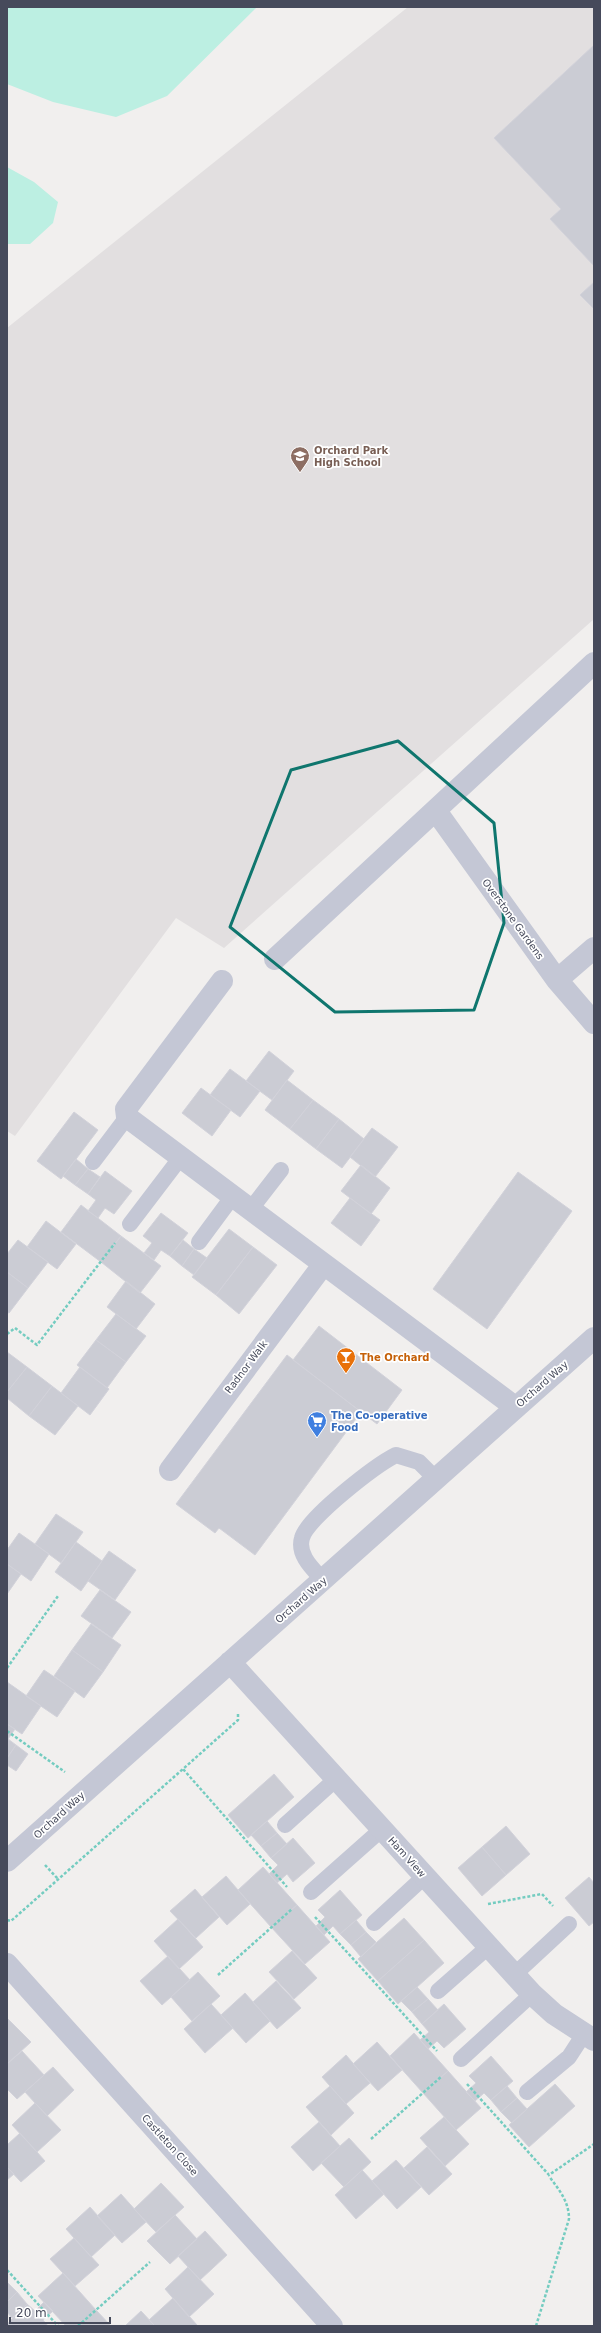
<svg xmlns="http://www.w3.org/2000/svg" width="601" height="2333" viewBox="0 0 601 2333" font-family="'DejaVu Sans',sans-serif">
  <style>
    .education { fill: #e2dfe0 }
    .green { fill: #bcefe2 }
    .building { fill: #cbccd4; stroke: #d2d2da }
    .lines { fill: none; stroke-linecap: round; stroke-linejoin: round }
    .path { stroke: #74ccc0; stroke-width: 2.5; stroke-dasharray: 3 2; stroke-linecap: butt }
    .service { stroke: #c4c7d5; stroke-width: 16 }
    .minor { stroke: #c4c7d5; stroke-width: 22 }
    .marked { fill: none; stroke: #0f766e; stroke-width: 3; stroke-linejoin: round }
    .labels { text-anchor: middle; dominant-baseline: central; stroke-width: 3.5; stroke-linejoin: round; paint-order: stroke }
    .education-label { font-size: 10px; font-weight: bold; fill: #785e54; stroke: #fff; text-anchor: start }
    .street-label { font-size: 10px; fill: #464a5b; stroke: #fff }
    .food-label { font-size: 10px; font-weight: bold; fill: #c56008; stroke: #fff; text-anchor: start }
    .shop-label { font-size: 10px; font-weight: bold; fill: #366cbe; stroke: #fff; text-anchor: start }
  </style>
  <rect width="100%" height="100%" fill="#f1efee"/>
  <path class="education" d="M408,7h186v612l-370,329 -48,-30 -161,218 -8,-5v-803z"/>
  <path class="green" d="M7,7h250l-90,89 -51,21 -63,-15 -46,-18z
    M7,167l27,15 24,20 -5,21 -23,21h-23z"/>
  <path class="building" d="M594,45v221l-44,-47 11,-10 -67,-71z
    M594,282v27l-14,-14z
    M269,1051l25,20 -22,29 -26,-19z
    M230,1069l30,22 -20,26 -30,-22z
    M287,1080l26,20 -23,29 -25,-19z
    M201,1088l30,22 -19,26 -30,-23z
    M313,1100l26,19 -23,30 -26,-20z
    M74,1112l24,18 -37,49 -24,-18z
    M339,1119l25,20 -22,29 -26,-19z
    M372,1128l26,19 -23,30 -25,-20z
    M76,1159l12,10 -13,16 -12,-9z
    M361,1165l29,23 -19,26 -30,-23z
    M88,1169l12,8 -12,17 -13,-9z
    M105,1171l27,20 -18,23 -9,-6 -7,10 -10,-7 8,-11 -8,-6z
    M518,1172l54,39 -85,118 -54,-40z
    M350,1198l30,22 -19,26 -30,-23z
    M81,1205l40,31 -20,26 -40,-30z
    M161,1213l27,20 -18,23 -9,-6 -7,10 -10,-7 8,-10 -9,-7z
    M46,1221l30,23 -19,25 -30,-22z
    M229,1229l24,18 -37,48 -24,-18z
    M121,1236l40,30 -21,27 -39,-31z
    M18,1240l30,22 -20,26 -21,-16v-18z
    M183,1240l11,9 -12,17 -12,-10z
    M253,1247l24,18 -38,49 -23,-19z
    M194,1249l13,9 -13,17 -12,-9z
    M7,1272l21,16 -19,25 -2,-1z
    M126,1281l29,23 -19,25 -29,-22z
    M116,1314l30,22 -20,26 -30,-22z
    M319,1326l83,64 -25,34 -84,-64z
    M96,1340l30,22 -19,26 -30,-23z
    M7,1352l20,15 -20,25z
    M287,1355l74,57 -106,143 -36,-27 -4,5 -39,-29z
    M27,1367l25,19 -23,30 -22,-18v-6z
    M80,1367l29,22 -19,26 -29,-22z
    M52,1386l26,20 -23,29 -26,-19z
    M56,1514l27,18 -22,31 -26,-19z
    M19,1533l30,21 -18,27 -24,-17v-14z
    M76,1542l26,19 -21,30 -26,-19z
    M109,1551l27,19 -21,30 -27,-19z
    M7,1564l14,10 -14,20z
    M100,1590l31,22 -19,26 -31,-22z
    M91,1624l30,21 -18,27 -31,-22z
    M72,1650l31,22 -19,26 -30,-22z
    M44,1670l31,21 -18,26 -31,-21z
    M7,1682l34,24 -19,28 -15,-10z
    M7,1724l8,5 -7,10 8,6 -9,13z
    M16,1745l12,9 -12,17 -9,-6v-7z
    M274,1774l20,23 -46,41 -20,-23z
    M267,1821l10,12 -16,13 -10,-11z
    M506,1826l24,28 -24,21 -24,-28z
    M277,1833l10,11 -16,14 -10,-12z
    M293,1838l22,25 -22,19 -6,-8 -10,9 -8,-9 9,-9 -7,-7z
    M482,1847l24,28 -24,21 -24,-28z
    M263,1867l34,38 -26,22 -33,-37z
    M226,1876l24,28 -23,21 -25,-28z
    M589,1877l5,6v39l-5,4 -24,-28z
    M195,1889l24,28 -23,21 -26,-27z
    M340,1890l22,25 -22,19 -7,-8 -9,9 -8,-9 9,-9 -7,-7z
    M297,1905l33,37 -25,22 -34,-37z
    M404,1918l20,22 -46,41 -20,-22z
    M178,1919l25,28 -24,22 -25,-28z
    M356,1920l10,12 -15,13 -11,-11z
    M366,1932l10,10 -15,15 -10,-12z
    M424,1940l20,23 -46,41 -20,-23z
    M292,1951l25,27 -23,21 -25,-27z
    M168,1956l22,24 -28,25 -22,-24z
    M198,1972l22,24 -28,25 -21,-24z
    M276,1981l25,27 -24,21 -24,-27z
    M417,1987l11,12 -16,13 -11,-11z
    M245,1993l25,28 -24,22 -25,-28z
    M428,1999l10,11 -16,14 -10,-12z
    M211,2004l22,24 -28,25 -21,-24z
    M444,2004l22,25 -22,19 -7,-7 -9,8 -8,-9 9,-8 -7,-8z
    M8,2019l23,23 -24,22v-44z
    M414,2033l34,38 -25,22 -33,-37z
    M377,2042l25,28 -24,21 -25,-27z
    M22,2051l22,24 -27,24 -10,-10v-25z
    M346,2055l24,28 -24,21 -24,-27z
    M491,2056l22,25 -22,19 -7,-7 -9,8 -9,-9 10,-9 -7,-7z
    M53,2067l21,23 -27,26 -22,-24z
    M448,2071l33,37 -25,22 -33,-37z
    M555,2084l20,22 -46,41 -20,-22z
    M330,2086l24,27 -23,22 -25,-28z
    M507,2086l10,12 -16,14 -10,-12z
    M517,2098l10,11 -15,14 -11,-11z
    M35,2103l26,27 -24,22 -25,-27z
    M444,2117l25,27 -24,22 -25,-28z
    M319,2122l21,24 -27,25 -22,-24z
    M20,2133l25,28 -24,21 -14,-15v-22z
    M349,2138l22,24 -27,25 -23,-24z
    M427,2147l25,27 -23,21 -25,-27z
    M396,2160l25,27 -24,22 -25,-28z
    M7,2167l7,7 -7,6z
    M362,2170l22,24 -28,25 -21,-24z
    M161,2183l23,24 -28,25 -22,-23z
    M121,2194l25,28 -24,21 -25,-27z
    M90,2207l25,28 -24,22 -25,-28z
    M175,2215l22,24 -27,25 -23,-23z
    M205,2231l22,24 -27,25 -22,-24z
    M74,2238l25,27 -24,21 -25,-27z
    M188,2267l26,27 -25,23 -24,-28z
    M63,2273l33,37 -18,16h-12l-28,-30z
    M7,2282l10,10 -10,10z
    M17,2292l10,12 -15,14 -5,-6v-10z
    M173,2298l24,27v1h-42l-6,-6z
    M44,2302l9,9 -10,9 5,6h-39l-2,-2 20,-20 8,7z
    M96,2310l15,16h-33z
    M141,2311l14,15h-30z"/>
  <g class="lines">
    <path class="path" d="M7,1334l8,-6 22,17 78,-102
      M7,1668l51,-72
      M238,1714v6l-55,49 104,118
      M7,1731l58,41
      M45,1865l13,14
      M488,1904l54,-10 11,12
      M315,1917l122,134
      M7,1920l4,1 172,-152
      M218,1975l74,-66
      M467,2084l82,91 45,-31
      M371,2139l71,-63
      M7,2270l51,56
      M78,2326l72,-64
      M536,2326l33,-107c0,-18 -10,-29 -20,-43"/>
    <path class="service" d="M93,1162l34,-45
      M250,1210l31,-40
      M130,1224l51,-67
      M199,1242l34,-46
      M323,1580c-10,-11 -26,-25 -21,-42 5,-20 74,-73 94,-83l23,7 17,17
      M285,1825l51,-46
      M311,1892l71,-63
      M374,1923l50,-46
      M514,1975l55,-51
      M438,1991l50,-44
      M461,2059l71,-65
      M527,2092l42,-35 15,-23"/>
    <path class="minor" d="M436,811l121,169 37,43
      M275,959l319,-296
      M557,980l37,-32
      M222,981l-96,128 1,8 388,290
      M170,1470l153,-205
      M230,1662l302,332 22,20 40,26
      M7,1861l587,-523
      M7,1964l325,362"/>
  </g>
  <path class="marked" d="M398,741l96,82 10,100 -30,87 -139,2 -105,-85 61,-157z"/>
  <defs>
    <symbol id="school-pin" viewBox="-11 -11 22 30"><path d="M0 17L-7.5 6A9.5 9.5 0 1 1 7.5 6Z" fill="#8d6e63" stroke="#fff"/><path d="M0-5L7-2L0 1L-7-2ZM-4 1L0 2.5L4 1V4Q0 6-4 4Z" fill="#fff"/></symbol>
    <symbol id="bar-pin" viewBox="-11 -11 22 30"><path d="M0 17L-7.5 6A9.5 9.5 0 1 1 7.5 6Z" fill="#e8710a" stroke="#fff"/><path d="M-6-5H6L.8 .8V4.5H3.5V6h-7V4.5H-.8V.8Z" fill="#fff"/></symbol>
    <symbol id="supermarket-pin" viewBox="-11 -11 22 30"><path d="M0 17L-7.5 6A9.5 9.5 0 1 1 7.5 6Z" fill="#3f7fe0" stroke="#fff"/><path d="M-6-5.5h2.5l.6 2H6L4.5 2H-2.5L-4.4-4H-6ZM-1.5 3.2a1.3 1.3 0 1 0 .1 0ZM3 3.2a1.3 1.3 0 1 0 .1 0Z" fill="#fff"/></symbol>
  </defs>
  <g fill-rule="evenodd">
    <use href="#school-pin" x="289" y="445" width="22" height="30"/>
    <use href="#bar-pin" x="335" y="1346" width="22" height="30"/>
    <use href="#supermarket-pin" x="306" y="1410" width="22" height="30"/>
  </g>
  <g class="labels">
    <g class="education-label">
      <text x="314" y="450">Orchard Park<tspan x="314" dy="12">High School</tspan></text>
    </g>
    <g class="street-label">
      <text transform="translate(513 919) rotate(54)">Overstone Gardens</text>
      <text transform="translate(246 1367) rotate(-53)">Radnor Walk</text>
      <text transform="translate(542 1384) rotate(-41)">Orchard Way</text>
      <text transform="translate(301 1600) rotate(-41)">Orchard Way</text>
      <text transform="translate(59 1815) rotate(-42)">Orchard Way</text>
      <text transform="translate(407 1857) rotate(48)">Ham View</text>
      <text transform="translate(170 2145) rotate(48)">Castleton Close</text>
    </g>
    <g class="food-label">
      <text x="360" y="1357">The Orchard</text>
    </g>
    <g class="shop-label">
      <text x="331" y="1415">The Co-operative<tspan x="331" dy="12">Food</tspan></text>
    </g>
  </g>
  <rect width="601" height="2333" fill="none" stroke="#464a5b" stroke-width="16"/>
  <path d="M10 2317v6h100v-6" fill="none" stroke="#464a5b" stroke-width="2"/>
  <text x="16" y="2317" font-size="12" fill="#464a5b" stroke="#ffffff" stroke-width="3" paint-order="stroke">20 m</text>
</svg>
